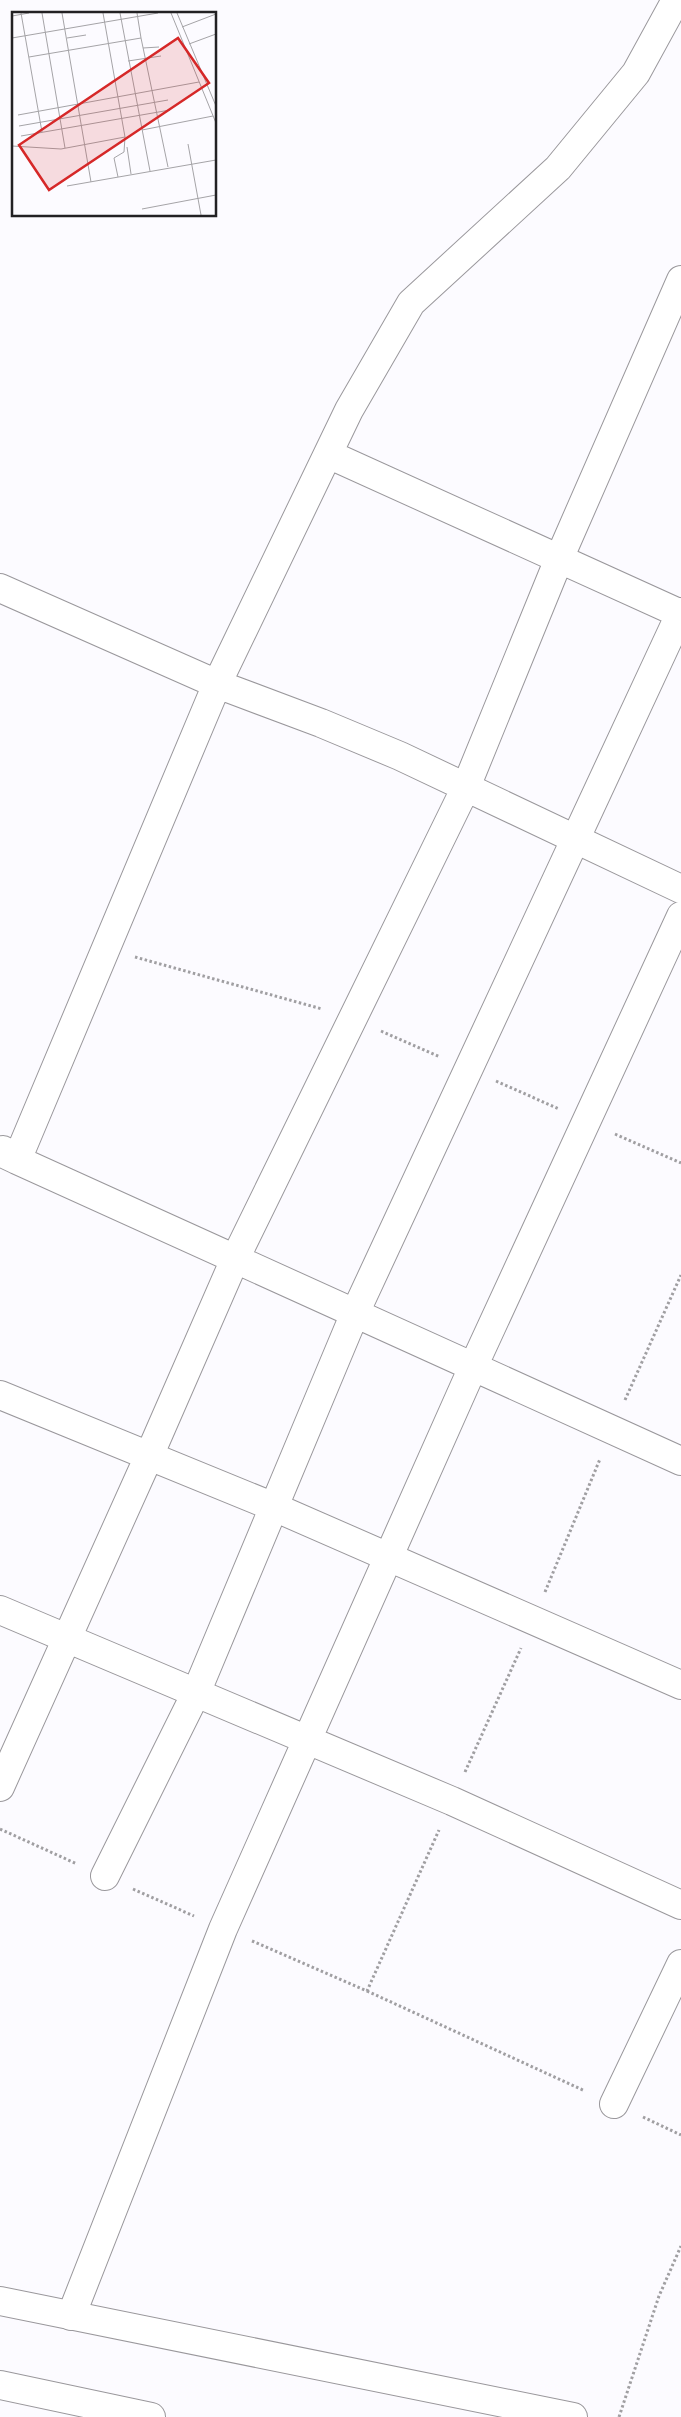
<svg xmlns="http://www.w3.org/2000/svg" width="681" height="2417" viewBox="0 0 681 2417" font-family="'DM Sans',sans-serif">
  <style>
    .lines { fill: none; stroke-linecap: round; stroke-linejoin: round }
    .minor-casing { stroke: #9a989c; stroke-width: 30 }
    .major-casing { stroke: #9a989c; stroke-width: 30 }
    .path { stroke: #a09fa2; stroke-width: 3; stroke-dasharray: 2.5 2.5; stroke-linecap: butt }
    .minor { stroke: #fff; stroke-width: 28 }
    .major { stroke: #fff; stroke-width: 28 }
    .inset-road { fill: none; stroke: #a5a4a7; stroke-width: 1 }
    .view { fill: #d62828; fill-opacity: 0.15; stroke: #d62828; stroke-width: 2.5 }
    .inset-edge { fill: none; stroke: #222123; stroke-width: 2.5 }
  </style>
  <rect width="100%" height="100%" fill="#fcfbff"/>
  <g class="lines">
    <defs>
      <path id="minor" d="M328,454l353,160
        M0,588l217,96 104,39 79,33 281,133
        M3,1150l14,10 664,301
        M0,1152l17,8 200,-476 132,-274 62,-107 147,-135 78,-95 40,-73
        M0,1395l274,112 407,178
        M0,1610l452,191 229,104
        M0,1787l149,-331 86,-197 231,-472 93,-228 122,-279
        M105,1876l91,-183 159,-380 326,-701
        M614,2104l67,-140
        M71,2316l152,-387 250,-562 208,-451"/>
      <path id="major" d="M0,2301l573,116
        M0,2385l151,32"/>
    </defs>
    <use href="#minor" class="minor-casing"/>
    <use href="#major" class="major-casing"/>
    <path class="path" d="M135,957l187,52
      M381,1031l59,26
      M496,1081l63,28
      M615,1134l66,29
      M625,1400l56,-125
      M545,1592l55,-133
      M465,1772l56,-124
      M0,1829l77,35
      M133,1889l61,27
      M252,1941l115,50 72,-161
      M367,1991l218,100
      M643,2117l38,18
      M619,2417l40,-121 22,-50"/>
    <use href="#minor" class="minor"/>
    <use href="#major" class="major"/>
  </g>
  <g transform="translate(12 12)">
    <rect width="204" height="204" fill="#fcfbff"/>
    <path class="inset-road" d="M9,1l21,119M30,1l23,135M50,1l29,169M91,1l22,124 -1,15 -10,6 4,19M108,1l30,158M159,1l45,110M165,1l39,93M0,4l17,-3M170,15l34,-13M0,26l146,-25M55,26l19,-3M129,26l27,129M177,32l27,-10M131,36l16,-1M17,45l112,-19 -4,-25M116,49l33,-5M6,103l181,-33M7,114l149,-26M130,118l71,-14M9,124l149,-26M176,132l13,71M0,134l49,3 64,-12M115,135l4,27M55,174l149,-26M130,197l74,-14"/>
    <path class="view" d="M166,26l31,45 -160,107 -30,-45z"/>
    <rect width="204" height="204" class="inset-edge"/>
  </g>
</svg>
